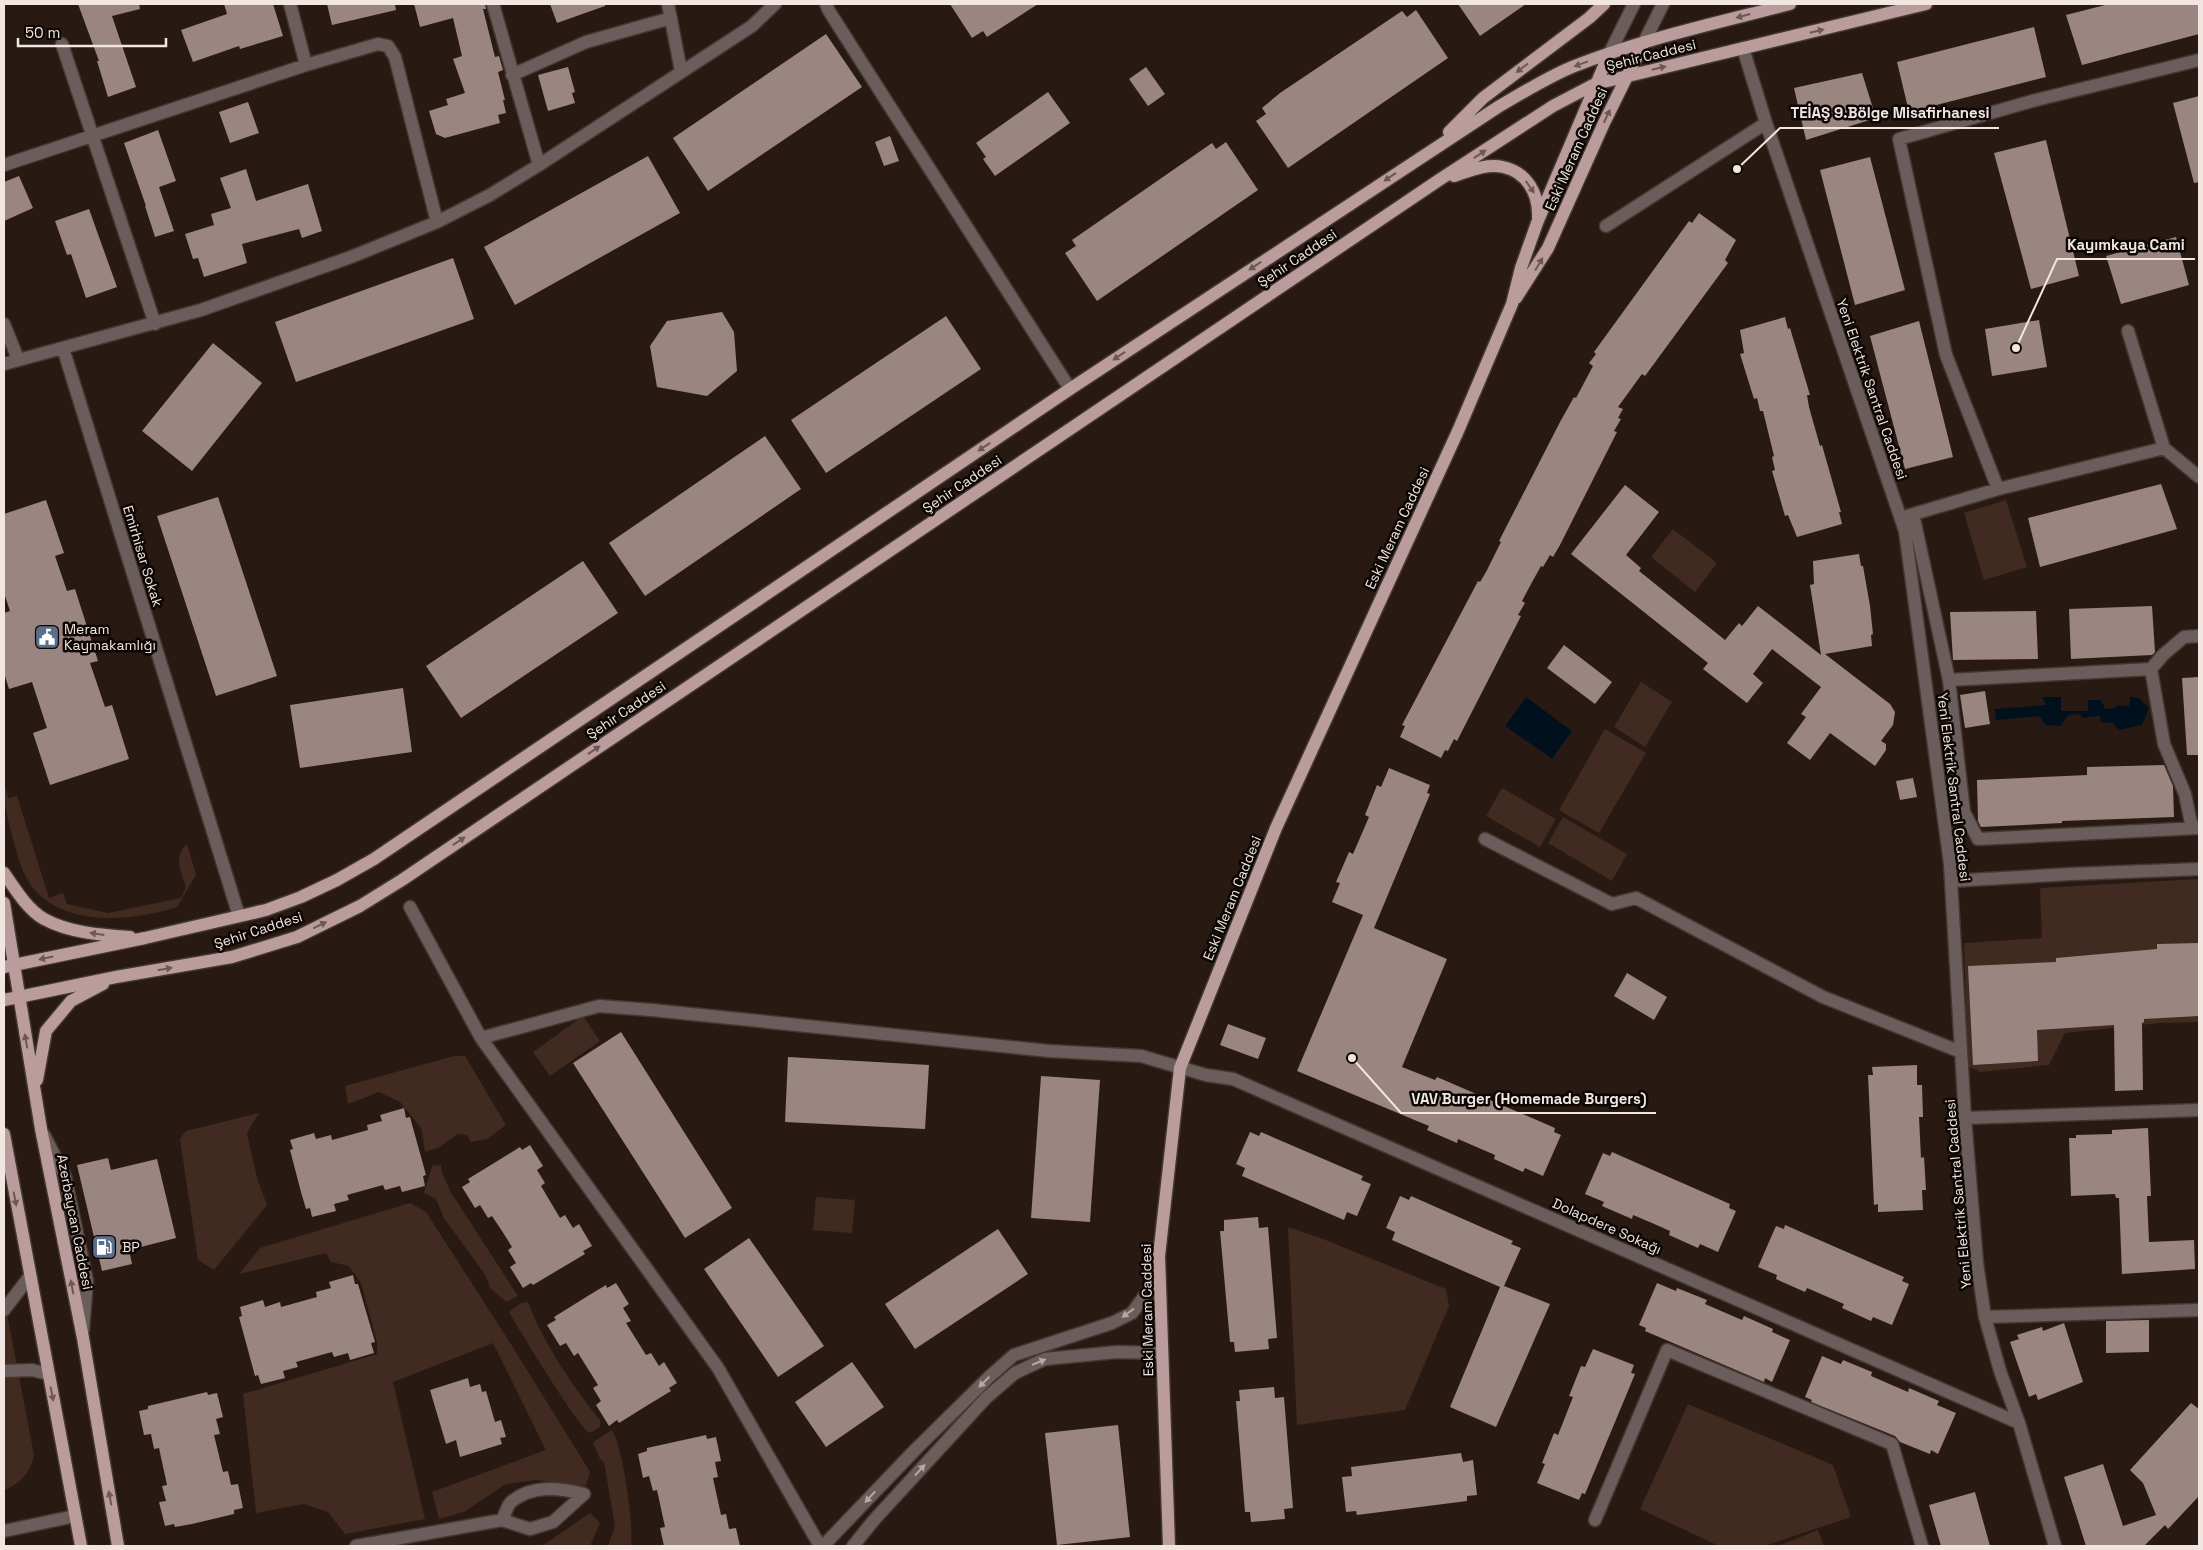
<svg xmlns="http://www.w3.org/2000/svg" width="2203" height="1550" viewBox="0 0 2203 1550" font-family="'Space Grotesk',sans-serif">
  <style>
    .green { fill: #412a1f }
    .water { fill: #00111d }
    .building { fill: #9a8581 }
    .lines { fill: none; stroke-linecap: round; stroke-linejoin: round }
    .minor-casing { stroke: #443730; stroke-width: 15 }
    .major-casing { stroke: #443730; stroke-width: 15 }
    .minor { stroke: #6b5d5c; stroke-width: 12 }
    .major { stroke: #ba9c9c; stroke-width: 12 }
    .oneway { fill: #6c5858 }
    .oneway2 { fill: #b5a8a5 }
    .labels { text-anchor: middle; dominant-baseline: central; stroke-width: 5; stroke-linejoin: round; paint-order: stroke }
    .street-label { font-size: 14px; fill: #f1e6e1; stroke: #0c0604 }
    .poi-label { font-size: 14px; fill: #f1e6e1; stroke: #0c0604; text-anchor: start }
    .leader { fill: none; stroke: #f1e6e1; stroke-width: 2 }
    .callout-dot { fill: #f1e6e1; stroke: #0c0604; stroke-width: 2 }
    .callout-label { font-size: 15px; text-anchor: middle; font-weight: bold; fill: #f1e6e1; stroke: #0c0604; stroke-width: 5; stroke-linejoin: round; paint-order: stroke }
  </style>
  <rect width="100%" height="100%" fill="#281a13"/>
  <path class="green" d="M2006,500l21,67 -43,13 -20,-67z
    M1673,529l44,34 -22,29 -44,-35z
    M1641,682l31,20 -27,45 -31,-20z
    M1605,729l41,24 -47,80 -40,-23z
    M4,783l4,15 9,-2 32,102 14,-5 4,11 41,9 73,-15 5,-11c-5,-16 -13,-30 1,-43l9,31 -19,32c-42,14 -112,21 -144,-19 -11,-14 -15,-31 -20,-49 -6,-21 -9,-34 -9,-56z
    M1502,788l54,31 -16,28 -54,-31z
    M1563,817l64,37 -15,27 -64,-38z
    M2199,879v143l-39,1 -95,10 -16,32 -69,7 -12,-6 -4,-123 78,-5 -2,-50z
    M583,1016l17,25 -50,35 -17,-24z
    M454,1056h11l41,69 -19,14 -16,3 -4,-7 -9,-1 -20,14 -13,4 -4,-24 -21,-26 -21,-10 -31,12 -3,-18z
    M259,1113l-12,20 10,45 10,27 -53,65 -16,-10 -18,-121 6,-8z
    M441,1165l1,7 8,19 68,105 -12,6 -16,-14 -4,-12 -42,-58 -8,-19 -12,-6 8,-27z
    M816,1197l39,3 -3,33 -39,-3z
    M410,1203l16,9 83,129 81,131 -5,17 -48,-9 -31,4 -42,28 -25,7 -7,-27 114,-42 -53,-107 -100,39 32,137 -80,15 -17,-22 -24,-8 -48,9 -13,-119 134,-40v-12l-16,-59 -12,-17 -18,-4 -5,-9 -87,21 21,-26z
    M1288,1227l35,12 123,50 3,17 -44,104 -108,15z
    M4,1298l30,157c-5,19 -12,28 -30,35z
    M528,1302c15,40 45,85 72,118v7l-10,6c-11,-4 -71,-104 -81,-121l12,-9z
    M1688,1404l145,61 18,52 -87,29h-45l-79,-37z
    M612,1430c11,18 22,94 19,116h-23l7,-20 -11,-64 -4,-3 -7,-17z
    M590,1513l10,10 -10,23h-48z
    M1818,1530l6,16h-46z"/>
  <path class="water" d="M1526,697l46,34 -20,28 -47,-33z
    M2042,697h19v14h27v-11h13l4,9 10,-1 2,-3 12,1 1,-9 9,1 10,10 -7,17 -24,5 -5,-7 -12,-1 -1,-6 -17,2 -4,-4 -11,1 -7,11 -16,-1 -5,-9 -44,4 -1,-11 51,-4z"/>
  <path class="building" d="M78,4h61l1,5 -28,7 24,71 -28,10 -11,-36h2z
    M224,4h49l10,32 -43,13 -1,-3 -46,16 -12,-32 46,-16z
    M327,4h68l1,6 -64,15z
    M414,4h71l1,5h-3l12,48 4,-1 4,14 -5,2 7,28h-2l3,13 -8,2 2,8 -55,15 -9,-4 -7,-23 19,-6 -2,-6 19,-6 -12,-34 9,-3 -9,-38 -33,9z
    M550,4h55v2l-48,17z
    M950,4h88l-51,33 -4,-6 -11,7z
    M1458,4h68l-46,32z
    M2109,4h90v30l-117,31 -16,-50z
    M1416,10l32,48 -160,110 -32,-47 10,-7 -4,-6 18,-15 122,-82 5,6z
    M2034,27l12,50 -137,35 -12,-50z
    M826,34l36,53 -154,104 -35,-53z
    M568,67l7,25 -3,1 3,10 -27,8 -10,-36z
    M1146,67l19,27 -17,12 -19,-27z
    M1862,73l14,45 -70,22 -12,-52z
    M1048,92l22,31 -75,53 -12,-17 3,-2 -10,-14z
    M2199,96v86l-5,1 -21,-80z
    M248,102l11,31 -29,10 -11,-31z
    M158,130l18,51 -17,6 15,44 -19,6 -10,-31h1l-22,-63z
    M890,136l9,25 -15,5 -9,-24z
    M2046,140l33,136 -48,13 -37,-136z
    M1226,142l32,48 -161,111 -32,-48 11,-7 -4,-6 140,-97 4,6z
    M648,156l32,57 -165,92 -31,-58z
    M1870,157l35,133 -50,15 -35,-135z
    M246,169l10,32 52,-17 14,47 -20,7 -3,-9 -57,15 5,19 -43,14 -6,-19 -5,1 -8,-25 29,-9 -3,-11 20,-6 -11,-30z
    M19,176l14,32 -29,13v-39z
    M89,209l28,78 -31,11 -15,-44 -4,1 -12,-34z
    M1699,213l37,27 -11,20 3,3 -83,113 -3,-2 -24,33 5,2 -5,9 3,1 -7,12 3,1 -57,113 -7,12 -3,-2 -7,12 -2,-1 -10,18 -9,17 3,2 -7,12 3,1 -64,125 -3,-2 -6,12 -3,-1 -4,8 -41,-21 5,-11 -3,-1 76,-144 2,1 6,-10 15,-30 -2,-1 61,-119 14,-25 2,1 17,-32 -4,-3 7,-9 -2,-2 95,-131 3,2z
    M2176,237l13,48 -68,19 -15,-48z
    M453,258l21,61 -178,63 -21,-60z
    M722,312l12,20 3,39 -30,25 -50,-9 -7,-41 17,-25z
    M946,316l35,53 -155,104 -35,-53z
    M1785,317l3,12 2,-1 20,67h-3l2,12 11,39 2,-1 19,67h-2l3,12 -45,13 -9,-22 -3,1 -13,-45 3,-1 -3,-13 2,-1 -11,-45h-3l-3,-13 -3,1 -14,-45 4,-1 -4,-23z
    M2039,320l8,47 -55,9 -7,-47z
    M1919,321l34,136 -48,12 -35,-133z
    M213,343l49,40 -70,88 -50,-40z
    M765,436l36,53 -156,107 -36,-53z
    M2161,484l16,45 -137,38 -12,-49z
    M1625,485l34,27 -33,43 15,13 -2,3 86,69 14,-17 3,3 16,-20 63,49 -11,-70 4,-1 -1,-23 46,-7 2,12h2l7,40 3,28 -2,1 1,11 -47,8 65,50 5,8 -2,13 -12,16 5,3v6l-11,16 -45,-33 -20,27 -23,-17 19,-26 -5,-3 20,-27 -49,-38 -19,25 10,9 -16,20 -44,-34 5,-6 -137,-109z
    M218,497l59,179 -61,20 -59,-180z
    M46,500l18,53 -9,3 12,35 8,-2 23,72 -8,2 15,44 7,-2 17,54 -79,26 -17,-52 14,-5 -15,-46 -23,7 -5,-16v-60l6,-2 -6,-18v-79z
    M583,561l35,52 -157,105 -35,-52z
    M2152,606l3,46 -3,3 -81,4 -2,-50z
    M2036,611l2,48 -85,1 -3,-48z
    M1564,645l48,37 -17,22 -48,-36z
    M2199,677v78h-12l-5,-77z
    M403,688l9,64 -112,16 -10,-63z
    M1985,691l5,33 -25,4 -5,-33z
    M2164,765l9,21 1,31 -112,4v2l-81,4 -3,-6 -1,-41 110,-5v-8z
    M1389,768l41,17 -3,8 3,1 -56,134 73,31 -45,108 33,13 2,-3 118,51 -1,4 7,3 -18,41 -18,-8 -2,4 -29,-13 1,-4 -37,-16 -1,4 -30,-13 2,-4 -132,-55 66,-156 -31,-13 8,-19 -4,-1 13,-30 4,2 16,-37 -4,-2 12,-30 4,2z
    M1913,778l4,19 -17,3 -4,-19z
    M2199,943v73l-55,3v3l-2,1 1,67 -28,1 -1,-66 -77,5 1,31 -65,4 -5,-99 88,-4v-4l101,-9v-5z
    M1627,973l40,24 -13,23 -40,-24z
    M1228,1024l38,14 -8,21 -38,-14z
    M621,1032l111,176 -47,30 -112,-175z
    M788,1057l141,8 -4,64 -140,-7z
    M1917,1065v20h5l1,32h-4l1,21 1,20 3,-1 2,33h-4l1,20 -45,2v-8l-4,1 -6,-130h5l-1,-8z
    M1041,1076l59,4 -10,142 -59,-4z
    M404,1108l2,10 4,-1 16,58 -3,1 2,10 -23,6 -2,-6 -15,4 -2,-5 -36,10 2,5 -15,4 2,7 -24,6 -2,-9 -4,1 -5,-17 -11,-42 3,-1 -3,-9 24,-7 2,6 15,-4 1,5 36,-10 -1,-5 15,-4 -2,-6z
    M2148,1128l3,68h-4l2,46 45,-2 1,29 -73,5 -3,-76h-3l-1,-4 -44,2 -2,-58h7v-3l36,-1v-4z
    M1250,1132l9,4 2,-4 102,44 -2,4 10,4 -14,32 -10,-4 -3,8 -102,-44 3,-8 -9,-4z
    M530,1145l13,21 -6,4 8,13 -4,3 19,32 5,-3 8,13 6,-4 13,22 -9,5 2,3 -52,31 -2,-2 -8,5 -13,-21 6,-4 -8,-13 4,-3 -10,-16 -10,-15 -4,2 -8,-13 -5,3 -13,-21 8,-5 -2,-3 52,-32 2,3z
    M1612,1152l118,52 -1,4 7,3 -18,41 -18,-8 -2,4 -29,-13 1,-4 -18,-8 -19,-8 -1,4 -30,-13 2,-4 -19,-8 18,-41 7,3z
    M108,1158l3,12 46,-11 19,79 -47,12 3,14 -30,7 -25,-106z
    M1400,1196l9,4 2,-4 102,45 -2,3 10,4 -17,38 46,18 -54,123 -46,-20 50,-120 -108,-47 3,-8 -9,-4z
    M1258,1217l1,11 9,-1 9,111 -9,1 1,10 -34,3 -1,-10h-4l-10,-111h4v-11z
    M1785,1225l119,52 -2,4 7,3 -17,41 -19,-8 -2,4 -29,-13 2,-4 -37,-16 -2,4 -29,-13 1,-4 -19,-8 18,-41 8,3z
    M998,1229l30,45 -113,75 -30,-45z
    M749,1238l75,108 -46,31 -74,-108z
    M353,1275l2,9h3l17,58 -4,1 3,10 -24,7 -2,-7 -14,4 -2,-5 -36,10 2,5 -15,4 2,7 -24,6 -3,-9 -3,1 -16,-59 3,-1 -2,-9 23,-7 2,7 15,-5 1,5 36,-10 -1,-5 15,-4 -2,-6z
    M616,1283l13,21 -6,4 8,13 -5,2 20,32 5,-2 8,13 5,-4 13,21 -8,5 2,3 -28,17 -24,15 -2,-3 -8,6 -13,-21 5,-4 -8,-13 5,-3 -20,-32 -4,3 -8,-13 -6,3 -13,-21 9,-5 -2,-3 37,-23 15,-9 1,3z
    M1657,1283l19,8 1,-3 30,12 -2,4 37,16 2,-4 29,13 -1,3 18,8 -18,42 -7,-4 -1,4 -119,-51 1,-3 -7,-3z
    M2149,1320v32l-43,1v-32z
    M2064,1323l19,59 -45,18 -2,-6 -7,3 -19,-55 9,-3 -2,-4 25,-8 1,4z
    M1593,1349l41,16 -3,8 4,1 -50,120 -3,-1 -3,7 -42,-17 8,-19 -3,-1 12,-30 4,2 15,-38 -4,-1 12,-30 4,1z
    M1822,1356l19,8 2,-4 29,12 -1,4 37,16 1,-4 30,13 -2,4 19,8 -18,41 -7,-4 -1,4 -30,-12 -5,-6 -84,-34 1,-2 -7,-3z
    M852,1362l32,45 -58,40 -31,-45z
    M468,1378l2,9 10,-3 2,8 4,-1 9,31 6,-2 5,17 -6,1 2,6 -42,13 -4,-17 -10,4 -16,-54z
    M1274,1387l1,11 9,-1 9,111 -9,1 1,10 -34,3 -1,-10h-5l-9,-111h4l-1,-11z
    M207,1392l1,3 9,-2 6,24 -7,2 4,15 -6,1 9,37 5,-1 3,14 7,-1 5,24 -9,2v4l-42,10 -17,3 -1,-3 -9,2 -6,-24 7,-1 -4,-15 5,-1 -8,-37 -5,1 -3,-15 -7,1 -5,-24 9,-2v-3z
    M2191,1403l8,6v87l-31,33 -3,-4 -21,21h-58l-22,-69 39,-13 20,62 33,-11 -13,-32 -13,-13z
    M1118,1425l12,112 -73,8 -12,-112z
    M706,1435l1,4 9,-2 5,24 -6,1 3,15 -5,1 8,37 5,-1 3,15 7,-1 4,18h-76l-4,-18 5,-1 -8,-37 -4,1 -4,-15 -6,2 -5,-24 9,-3v-3z
    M1461,1453l2,9 10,-2 4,35 -10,1v5l-110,14 -1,-4 -10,1 -4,-35 10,-1 -1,-9z
    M1975,1492l15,54h-49l-12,-41z"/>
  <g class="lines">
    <defs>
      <path id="minor" d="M290,4l16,61
        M493,4l46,161
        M668,4l13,67
        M826,4l3,7 241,378
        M1644,42l19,-38
        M62,44l93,280
        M1743,48l23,75 139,408 45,333 15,254 12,145 8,54 15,54 19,52 36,123
        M1609,54l25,-50
        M512,75l74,-33 85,-24
        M4,165l302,-100 72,-21 10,2 7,11 42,165
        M1606,226l160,-103
        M4,324l14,35
        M2128,331l36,117 35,29
        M63,348l176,568
        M4,364l197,-54 150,-53 86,-35 53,-27 49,-30 213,-139 23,-22
        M1998,489l-52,-134 -47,-216 137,-39 163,-40
        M1913,514l36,166 15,132 14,27 221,-11
        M1907,516l91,-27 166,-41
        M2151,669l13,75 21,50 7,34
        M1949,680l202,-11 12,-14 21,-18 15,-1
        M1485,839l127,65 24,-6 187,99 138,55
        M1951,881l120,-7 128,-5
        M410,907l71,131 237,330 102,178
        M481,1038l118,-32 53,4 397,41 92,5 65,19 27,4 786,344
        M1965,1118l234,-8
        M44,1135l21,41 22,105 -4,49
        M4,1310l26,-34
        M1985,1317l214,-7
        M4,1371l28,-1 16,4
        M1595,1520l72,-170 225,94 30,102
        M4,1531l71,-15
        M356,1546l146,-26 28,9 23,-7 31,-28c-23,-6 -52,-10 -73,8 -4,4 -6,13 -9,18
        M823,1546l93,-97 73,-72 25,-22 98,-32 20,-10 27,-37
        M853,1546l21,-26 112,-122 29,-25 30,-14 72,-7 45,1"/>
      <path id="major" d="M1449,132l34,-34 106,-80 15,-14
        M1454,176c15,-5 33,-13 49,-9 24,5 36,27 35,50
        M1516,298l32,-50 56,-125 40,-81
        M4,873c11,16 23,36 40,46 26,14 57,16 86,18
        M4,903l37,226 42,209 35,208
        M4,967l141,-29 121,-28 35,-13 36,-17 37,-21 696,-470 428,-282c24,-14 48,-29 74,-40 70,-28 145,-44 218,-63
        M4,1000l112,-23 116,-20 65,-20 63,-31 42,-26 1037,-700 114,-74 42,-22 331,-80
        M37,1080l9,-49 25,-30 32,-17
        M4,1134l77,412
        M1169,1546l-10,-290 21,-188 96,-240 182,-397 54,-127 9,-36 16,-45 72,-169"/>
    </defs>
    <use href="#minor" class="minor-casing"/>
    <use href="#major" class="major-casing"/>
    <use href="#minor" class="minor"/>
    <use href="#major" class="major"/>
  </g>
  <defs><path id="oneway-solid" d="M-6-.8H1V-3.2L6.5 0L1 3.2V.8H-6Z" transform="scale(1.25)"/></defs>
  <g class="oneway">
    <use href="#oneway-solid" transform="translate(1743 16) rotate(165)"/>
    <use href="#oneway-solid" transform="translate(1817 31) rotate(-13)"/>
    <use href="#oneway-solid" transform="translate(1581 64) rotate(160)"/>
    <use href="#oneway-solid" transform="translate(1522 68) rotate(143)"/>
    <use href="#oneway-solid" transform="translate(1659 68) rotate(-13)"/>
    <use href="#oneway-solid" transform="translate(1607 116) rotate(-65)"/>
    <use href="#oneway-solid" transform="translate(1480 154) rotate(-33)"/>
    <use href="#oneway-solid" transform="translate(1390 177) rotate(146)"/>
    <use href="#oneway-solid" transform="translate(1530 187) rotate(55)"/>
    <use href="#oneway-solid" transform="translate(1539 264) rotate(-59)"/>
    <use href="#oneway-solid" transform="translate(1255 266) rotate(146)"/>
    <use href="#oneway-solid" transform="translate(1119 356) rotate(146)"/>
    <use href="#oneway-solid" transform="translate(984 447) rotate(146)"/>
    <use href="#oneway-solid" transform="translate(594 750) rotate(-34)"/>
    <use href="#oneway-solid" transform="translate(459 841) rotate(-34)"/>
    <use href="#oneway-solid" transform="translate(320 925) rotate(-26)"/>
    <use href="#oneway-solid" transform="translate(97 934) rotate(-172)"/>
    <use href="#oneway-solid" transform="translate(46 958) rotate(168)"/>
    <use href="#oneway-solid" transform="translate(165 969) rotate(-10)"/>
    <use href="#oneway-solid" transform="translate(26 1041) rotate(-100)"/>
    <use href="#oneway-solid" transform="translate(15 1199) rotate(79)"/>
    <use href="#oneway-solid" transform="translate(72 1287) rotate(-101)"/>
    <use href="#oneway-solid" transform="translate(52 1394) rotate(79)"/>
    <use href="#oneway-solid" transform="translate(110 1498) rotate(-100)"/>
  </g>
  <g class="oneway2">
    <use href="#oneway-solid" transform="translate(1128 1313) rotate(144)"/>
    <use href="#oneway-solid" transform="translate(1039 1362) rotate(-22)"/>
    <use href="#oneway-solid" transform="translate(984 1382) rotate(136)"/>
    <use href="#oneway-solid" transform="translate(920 1470) rotate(-47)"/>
    <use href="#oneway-solid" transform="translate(870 1497) rotate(133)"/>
  </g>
  <defs>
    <symbol id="civic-square" viewBox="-11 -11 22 22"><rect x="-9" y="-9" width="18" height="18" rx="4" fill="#5c6f8a" stroke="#0c0604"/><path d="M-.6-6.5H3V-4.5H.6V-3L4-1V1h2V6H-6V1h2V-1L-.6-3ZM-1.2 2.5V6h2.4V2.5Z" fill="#fff"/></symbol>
    <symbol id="fuel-square" viewBox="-11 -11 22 22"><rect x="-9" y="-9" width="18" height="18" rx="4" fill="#5c6f8a" stroke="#0c0604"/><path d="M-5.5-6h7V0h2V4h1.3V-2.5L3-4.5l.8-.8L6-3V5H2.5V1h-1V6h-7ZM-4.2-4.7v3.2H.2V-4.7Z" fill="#fff"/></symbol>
  </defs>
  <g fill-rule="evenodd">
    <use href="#civic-square" x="33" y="623" width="28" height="28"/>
    <use href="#fuel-square" x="90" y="1233" width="28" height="28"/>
  </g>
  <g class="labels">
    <g class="street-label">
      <text transform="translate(1651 55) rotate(-14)">Şehir Caddesi</text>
      <text transform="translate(1576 149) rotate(-66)">Eski Meram Caddesi</text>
      <text transform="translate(1297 258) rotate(-34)">Şehir Caddesi</text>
      <text transform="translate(1872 389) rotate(71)">Yeni Elektrik Santral Caddesi</text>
      <text transform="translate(962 484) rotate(-34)">Şehir Caddesi</text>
      <text transform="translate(1397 528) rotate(-65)">Eski Meram Caddesi</text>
      <text transform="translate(143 556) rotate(73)">Emirhisar Sokak</text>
      <text transform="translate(626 710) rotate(-34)">Şehir Caddesi</text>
      <text transform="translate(1954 787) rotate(83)">Yeni Elektrik Santral Caddesi</text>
      <text transform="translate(1232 898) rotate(-68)">Eski Meram Caddesi</text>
      <text transform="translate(258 930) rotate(-18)">Şehir Caddesi</text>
      <text transform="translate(1958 1194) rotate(-95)">Yeni Elektrik Santral Caddesi</text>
      <text transform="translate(75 1222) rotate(79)">Azerbaycan Caddesi</text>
      <text transform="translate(1607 1226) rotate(24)">Dolapdere Sokağı</text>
      <text transform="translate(1147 1310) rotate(-91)">Eski Meram Caddesi</text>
    </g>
    <g class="poi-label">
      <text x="64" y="629">Meram<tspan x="64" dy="16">Kaymakamlığı</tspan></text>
      <text x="122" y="1247">BP</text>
    </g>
  </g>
  <path class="leader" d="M1737 169L1780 128H1999M2016 348L2057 259H2195M1352 1058L1401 1113H1656"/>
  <g class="callout-dot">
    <circle cx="1737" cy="169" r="5"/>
    <circle cx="2016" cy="348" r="5"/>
    <circle cx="1352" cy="1058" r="5"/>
  </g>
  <g class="callout-label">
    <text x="1890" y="118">TEİAŞ 9.Bölge Misafirhanesi</text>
    <text x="2126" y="250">Kayımkaya Cami</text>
    <text x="1529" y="1104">VAV Burger (Homemade Burgers)</text>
  </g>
  <rect width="2203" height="1550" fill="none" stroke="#f1e6e1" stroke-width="10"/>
  <path d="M18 38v8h148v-8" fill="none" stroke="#f1e6e1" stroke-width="2.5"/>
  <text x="25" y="38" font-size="15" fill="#f1e6e1" stroke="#0c0604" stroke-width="4" paint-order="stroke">50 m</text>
</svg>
